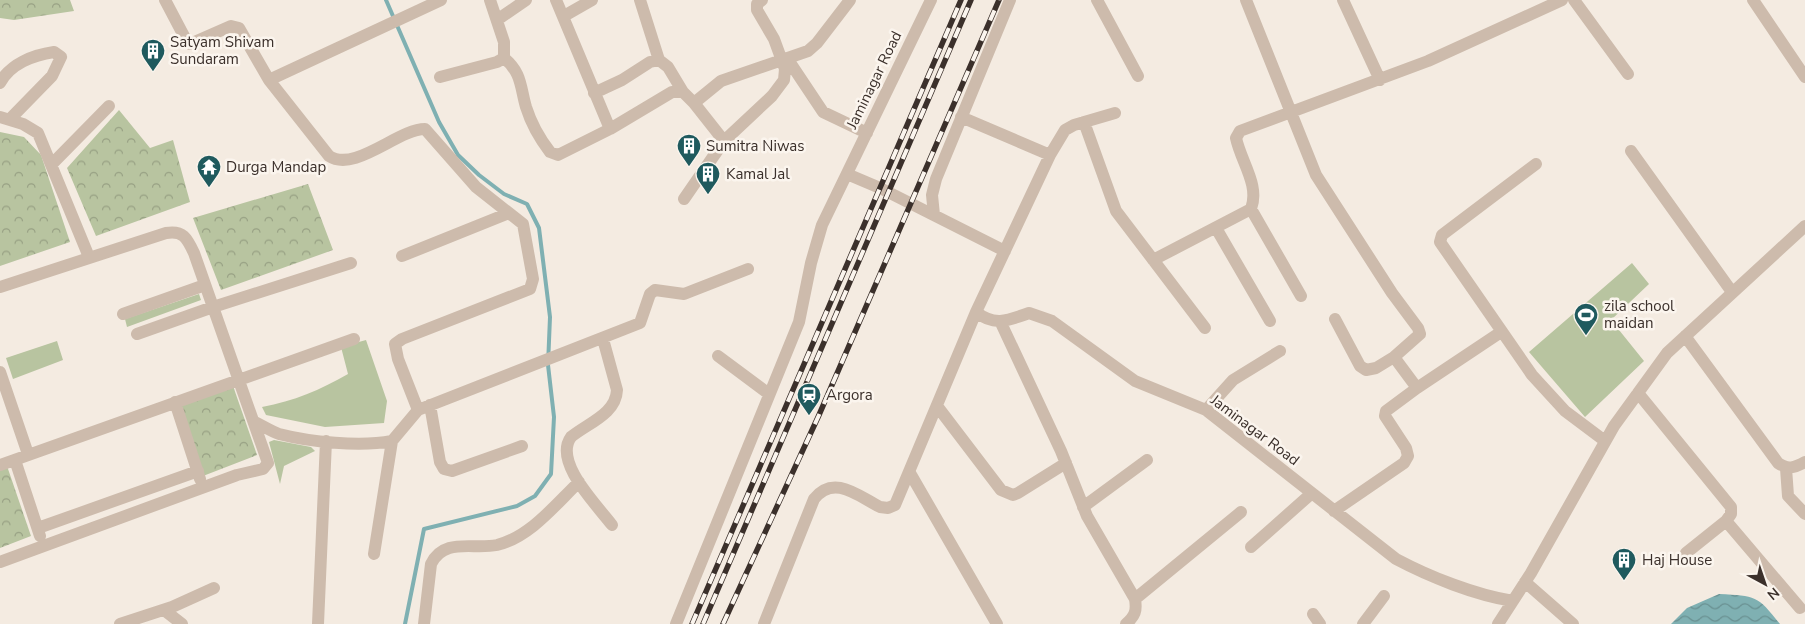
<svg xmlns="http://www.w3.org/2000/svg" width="1805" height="624" viewBox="0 0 1805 624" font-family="'Nunito Sans',sans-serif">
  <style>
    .green { fill: #b8c4a0 }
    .forest { fill: url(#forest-crowns) }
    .water { fill: url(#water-waves) }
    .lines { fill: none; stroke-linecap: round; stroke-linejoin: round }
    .stream { stroke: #7fb0b2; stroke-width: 4 }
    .minor { stroke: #cdbbac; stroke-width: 12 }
    .rail-casing { stroke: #3b302b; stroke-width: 5.5 }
    .rail { stroke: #fbf5ee; stroke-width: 4; stroke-dasharray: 11; stroke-linecap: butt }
    .labels { text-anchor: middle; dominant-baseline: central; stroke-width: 5; stroke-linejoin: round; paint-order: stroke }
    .poi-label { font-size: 15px; fill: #3b302b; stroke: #fbf5ee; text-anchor: start }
    .street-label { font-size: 15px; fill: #3b302b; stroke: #fbf5ee }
  </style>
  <defs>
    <pattern id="forest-crowns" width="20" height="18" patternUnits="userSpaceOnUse" patternTransform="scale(1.25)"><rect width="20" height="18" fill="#b8c4a0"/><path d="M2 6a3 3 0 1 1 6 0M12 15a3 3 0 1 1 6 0" fill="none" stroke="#97a083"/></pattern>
    <pattern id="water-waves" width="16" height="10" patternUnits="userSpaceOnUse" patternTransform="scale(1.25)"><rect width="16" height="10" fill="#7fb0b2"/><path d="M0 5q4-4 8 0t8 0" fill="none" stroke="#699091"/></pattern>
  </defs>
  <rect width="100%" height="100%" fill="#f4ebe1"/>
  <path class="green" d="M1632,263l17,21 -38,36 33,41 -59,56 -56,-65z
    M199,294l2,6 -74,27 -2,-8z
    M366,340l21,61 -3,22 -59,4 -59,-12 -4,-8c32,-6 58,-17 86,-33l-7,-27z
    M57,341l6,19 -50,19 -7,-21z
    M274,440l37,7 4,4 -31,15 -4,18 -11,-42z"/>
  <path class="forest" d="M0,0h70l4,11 -60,9 -14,-2z
    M119,110l31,38 23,-8 17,62 -94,34 -29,-68z
    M0,132l24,5 17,18 29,87 -70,24z
    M308,184l25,66 -112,40 -28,-72z
    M232,383l25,72 -54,21 -25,-72z
    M7,466l24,70 -31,12v-80z"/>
  <path class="water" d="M1719,594c37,2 38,1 61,30h-109l16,-16z"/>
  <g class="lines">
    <path class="stream" d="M386,0l53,122 19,33 21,20 25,19 23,10 12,24 11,89 -2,48 6,52 -3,57 -16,22 -18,10 -93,23 -19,95"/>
    <path class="minor" d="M165,0l20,38 5,6 41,-18 8,2 30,52 60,76c26,17 69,-27 96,-27l51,58 47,37 10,55 -3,10 -128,50 -7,5 3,15 20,51
      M556,0l54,129
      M640,0l19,60
      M1097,0l41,76
      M1246,0l70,175 76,118 26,35 2,6 -26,23
      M1343,0l37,80
      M1574,0l54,74
      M1753,0l52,77
      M564,16l28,-16
      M497,20l29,-20
      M504,58c18,15 16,28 22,49 5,16 14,32 24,45l8,3 52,-26 62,-37h11l11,11 27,-22 87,-30 9,-8 33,-43
      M787,58l36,54 44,21
      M440,77l57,-15 7,-4v-16l-14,-42
      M269,80l172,-80
      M0,83c10,-19 33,-28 54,-31l7,5 -9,19 -42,43
      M594,93l28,-13 28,-18 9,-2 9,7 15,25
      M694,103l30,38
      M0,117l23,7 15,9 51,124
      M961,117l89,38
      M1084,122l32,89 89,117
      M1631,151l101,141
      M52,164l57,-58
      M1536,164l-94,71 -2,7 92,133 33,36 40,30
      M847,174l33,14 125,63
      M684,199l40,-58 48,-45 12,-16 1,-11 -11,-30 -17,-29v-6l5,-4
      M1251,209c9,-24 -10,-47 -15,-71l4,-7 188,-70 134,-61
      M934,215l-2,-20 4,-16 74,-179
      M1216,228l54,93
      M402,256l107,-43
      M1153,260l98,-51 50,87
      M0,287l166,-54c17,-3 21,5 28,20l74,210 -5,6 -26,6 -237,87
      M976,312c19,15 33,8 53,1l23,8 83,60 71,29 190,149c34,18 79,36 117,42
      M123,314l82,-29
      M1335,319l25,47 6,4 10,-2 18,-11 23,31 84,-56
      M1001,323l60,128 26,65 48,83c2,12 0,17 -9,25
      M137,334l76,-27 138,-44
      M1685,336l93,127c10,7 16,5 27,-1
      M603,339l14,51c-1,24 -29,33 -46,47 -18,25 26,68 41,88
      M718,356l51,38
      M0,372l28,82
      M1638,393l93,114v7l-5,7 -40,32
      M175,402l25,77
      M430,405l10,57 4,7 8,2 70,-25
      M937,406l64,84 12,5 5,-2 48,-30
      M1206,410l27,-30 47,-29
      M255,422c8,4 16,9 24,12 31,8 81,13 113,7l26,-31 222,-87 10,-29 5,-4 29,4 64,-25
      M15,460l25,76
      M0,465l354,-126
      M1786,468l2,28 17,18
      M910,473l87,151
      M1083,507l64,-47
      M1334,511l70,-48 4,-7 -2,-8 -21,-32 1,-5 31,-23
      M1726,521l74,87
      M38,528l160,-57
      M1251,547l61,-54
      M374,554l18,-113
      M1525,582l48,42
      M1135,599l106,-87
      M164,610l18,14
      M1313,614l7,10
      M120,624l52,-17 42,-19
      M318,624l8,-183
      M424,624l7,-60c13,-27 42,-14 66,-19 33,-8 58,-40 82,-63
      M676,624l123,-302 12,-59 11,-38 109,-225
      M764,624l50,-125c20,-25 44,-3 66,8l8,1 7,-3 81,-193 74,-157 15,-25 9,-5 41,-12
      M1363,624l21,-28
      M1498,624l33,-51 83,-147 53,-73 138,-127"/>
    <defs>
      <path id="rail" d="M692,624l269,-624
        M703,624l268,-624
        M723,624l96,-209 180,-415"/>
    </defs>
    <use href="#rail" class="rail-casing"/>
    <use href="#rail" class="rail"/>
  </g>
  <defs>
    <symbol id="building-pin" viewBox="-11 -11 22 30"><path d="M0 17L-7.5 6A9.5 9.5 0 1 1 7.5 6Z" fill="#1f5a5e" stroke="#fbf5ee"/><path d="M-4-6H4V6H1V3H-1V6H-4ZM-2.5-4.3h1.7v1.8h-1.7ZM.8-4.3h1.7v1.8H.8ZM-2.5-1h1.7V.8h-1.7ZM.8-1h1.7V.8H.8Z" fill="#fff"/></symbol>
    <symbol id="temple-pin" viewBox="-11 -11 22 30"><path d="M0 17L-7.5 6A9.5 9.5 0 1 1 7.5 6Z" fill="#1f5a5e" stroke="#fbf5ee"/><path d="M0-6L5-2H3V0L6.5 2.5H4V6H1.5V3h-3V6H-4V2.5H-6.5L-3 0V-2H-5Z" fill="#fff"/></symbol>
    <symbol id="stadium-pin" viewBox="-11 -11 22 30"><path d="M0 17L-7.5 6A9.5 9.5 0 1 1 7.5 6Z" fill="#1f5a5e" stroke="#fbf5ee"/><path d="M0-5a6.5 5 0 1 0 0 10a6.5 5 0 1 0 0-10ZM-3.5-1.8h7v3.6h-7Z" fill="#fff"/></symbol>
    <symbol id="station-pin" viewBox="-11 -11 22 30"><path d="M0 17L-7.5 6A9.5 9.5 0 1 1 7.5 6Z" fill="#1f5a5e" stroke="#fbf5ee"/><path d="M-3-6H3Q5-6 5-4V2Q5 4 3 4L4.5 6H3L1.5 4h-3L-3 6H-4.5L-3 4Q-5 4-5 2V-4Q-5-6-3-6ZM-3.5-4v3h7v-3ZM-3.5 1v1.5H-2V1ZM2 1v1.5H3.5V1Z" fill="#fff"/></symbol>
  </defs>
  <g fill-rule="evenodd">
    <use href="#building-pin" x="139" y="37" width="28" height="38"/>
    <use href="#building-pin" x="675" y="132" width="28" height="38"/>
    <use href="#temple-pin" x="195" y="153" width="28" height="38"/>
    <use href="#building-pin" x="694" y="160" width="28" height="38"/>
    <use href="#stadium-pin" x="1572" y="301" width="28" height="38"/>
    <use href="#station-pin" x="795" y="381" width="28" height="38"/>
    <use href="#building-pin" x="1610" y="546" width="28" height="38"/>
  </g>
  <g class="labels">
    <g class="poi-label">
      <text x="170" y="42">Satyam Shivam<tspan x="170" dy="17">Sundaram</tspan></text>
      <text x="706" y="146">Sumitra Niwas</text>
      <text x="226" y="167">Durga Mandap</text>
      <text x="726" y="174">Kamal Jal</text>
      <text x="1604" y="306">zila school<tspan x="1604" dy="17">maidan</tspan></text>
      <text x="826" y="395">Argora</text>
      <text x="1642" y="560">Haj House</text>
    </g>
    <g class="street-label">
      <text transform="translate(874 80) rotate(-64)">Jaminagar Road</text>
      <text transform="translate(1255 430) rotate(37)">Jaminagar Road</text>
    </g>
  </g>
  <g transform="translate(1765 584) rotate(140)" stroke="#fbf5ee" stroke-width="4" paint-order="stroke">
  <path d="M0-4L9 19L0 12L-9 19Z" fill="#3b302b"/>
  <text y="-8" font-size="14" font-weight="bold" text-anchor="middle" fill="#3b302b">N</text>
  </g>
</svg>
